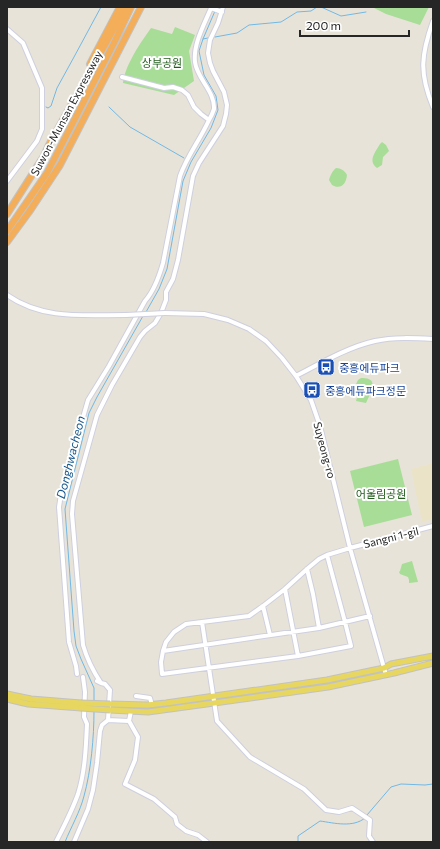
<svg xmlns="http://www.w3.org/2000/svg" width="440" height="849" viewBox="0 0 440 849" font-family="Commissioner,'Noto Sans KR',sans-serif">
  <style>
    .education { fill: #eae3c8 }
    .green { fill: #a7dd97 }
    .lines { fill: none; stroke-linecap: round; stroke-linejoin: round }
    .stream { stroke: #70b9e6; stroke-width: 1 }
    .minor-casing { stroke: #cecfdf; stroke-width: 6 }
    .major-casing { stroke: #c2c2c2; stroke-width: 7 }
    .highway-casing { stroke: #c2c2c2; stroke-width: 8 }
    .minor { stroke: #fff; stroke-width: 4 }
    .major { stroke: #e7d65f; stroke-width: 5 }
    .highway { stroke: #f4ad58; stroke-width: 6 }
    .minor-bridge-casing { stroke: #cecfdf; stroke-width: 6; stroke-linecap: butt }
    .major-bridge-casing { stroke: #c2c2c2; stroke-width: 7; stroke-linecap: butt }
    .minor-bridge { stroke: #fff; stroke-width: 4 }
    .major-bridge { stroke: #e7d65f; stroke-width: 5 }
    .labels { text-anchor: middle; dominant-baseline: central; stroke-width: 4; stroke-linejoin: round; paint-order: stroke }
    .park-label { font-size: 11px; fill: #235d1d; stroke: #fff }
    .street-label { font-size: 11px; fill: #262626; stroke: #fff }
    .transit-label { font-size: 11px; fill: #164399; stroke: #fff; text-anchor: start }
    .water-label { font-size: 12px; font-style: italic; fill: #15568c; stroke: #fff }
  </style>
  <rect width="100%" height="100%" fill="#e8e3d8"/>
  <path class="education" d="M433,463v56l-11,3 -11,-53z"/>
  <path class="green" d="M372,7h57l-9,18 -34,-11z
    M175,27l20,8 -6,16 5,30 -20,14 -51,-12c2,-18 18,-41 28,-55l21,6z
    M382,142l4,3 3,6 -6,6 -1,8 -5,3c-10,-7 -1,-17 3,-24z
    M336,168c5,0 9,3 11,7 -1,9 -6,15 -15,10l-3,-5c1,-4 4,-10 7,-12z
    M361,378c20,-1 9,16 5,25l-10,-2 2,-7 -2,-10 2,-4z
    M398,459l14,56 -48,12 -14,-56z
    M412,561l6,21 -9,1v-3l-1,-3 -8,-3 -1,-2 1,-1 2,-7z"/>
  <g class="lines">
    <path class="stream" d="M321,7l20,9 25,-4
      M215,37l22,-4 12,-8 32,-3 16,-10 14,-1 6,-4
      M203,39l5,-1
      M46,107l2,1 3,-2 6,-18 17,-31 27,-50
      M109,107l21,20 54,31
      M146,312l13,-23 8,-20 16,-88 8,-19 20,-34 7,-18 -2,-14 -12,-21 -5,-24 4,-12 12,-28
      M94,701v-13l-13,-29 -5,-13 -2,-15 -9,-122 24,-96 8,-16 46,-81
      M367,815l24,-28 10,-3 24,1 8,-1
      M65,842c6,-15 15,-30 19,-46 7,-25 10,-59 10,-85
      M298,842v-6l22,-15c14,2 33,7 45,-3"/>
    <defs>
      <path id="minor" d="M433,21c-12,34 -14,52 0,86
        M7,29l16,14 19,45v41l-5,12 -30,40
        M209,120c2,-3 4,-8 5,-11 1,-18 -17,-30 -19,-47 -2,-18 9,-37 16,-54l11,4
        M7,295c36,25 77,20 119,20
        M165,313l39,1 24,6 21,9 17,12 16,17 14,18 15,24 9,26 30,122 36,127
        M296,376c25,-13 52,-29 79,-35 19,-4 39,-3 58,-2
        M327,555l18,67 6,24 -53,10 -136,18 -1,-12 2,-11 3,-9 8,-10 12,-8 63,-8 14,-10 22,-17 22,-20 12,-10 8,-4 23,-7 83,-22
        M307,569l6,25 6,34
        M285,589l13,67
        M263,606l7,29
        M202,622l15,99 33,36 54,32 22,21 13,2 13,-4 18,12 -1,16 4,6
        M163,651l156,-23 51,-12
        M77,674l-1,-8 -7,-24 -10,-135 2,-13 27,-94 21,-34 36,-65c9,-10 14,-24 18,-38l17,-87c7,-20 20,-36 29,-56l-8,-6 -7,-7 -6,-12 -6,-5 -9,-3 -9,1 -42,-11
        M97,681l4,2c-8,-12 -14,-24 -18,-38l-11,-131 1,-13 24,-86 15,-30 28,-48 5,-6 10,-8 6,-10 5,-13v-8l7,-13 5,-19 15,-84 6,-13 24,-37 3,-12 1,-9 -3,-13 -11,-21 -3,-8 -2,-10 2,-13 8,-17 5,-16
        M136,696l14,2 2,7
        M131,711l-2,10 9,16 -3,23 -10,24 29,15 21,18 2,7 9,7 12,4 9,7
        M108,720l21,1
        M56,842c8,-16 16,-31 22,-48 7,-22 8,-47 9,-70l-3,-7 1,-25 -2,-15
        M74,842l14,-33 5,-19 4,-27 3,-32 2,-6 6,-5 2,-30 -5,-6 -4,-1"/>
      <path id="major" d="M7,694l24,5 50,4
        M7,699l21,5 53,4
        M110,704l37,1 19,-2 161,-23 57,-12 7,-4 42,-8
        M110,710l38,2 66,-9 114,-16 66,-14 39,-10"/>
      <path id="highway" d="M90,64l30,-57
        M7,214l37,-58 5,-11 77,-138
        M7,231l40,-58 67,-130 17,-36
        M7,242l22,-30 31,-47 81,-158"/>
    </defs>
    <use href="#minor" class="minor-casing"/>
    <use href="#major" class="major-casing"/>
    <use href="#highway" class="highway-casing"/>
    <use href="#minor" class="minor"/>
    <use href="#major" class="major"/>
    <use href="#highway" class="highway"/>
    <defs>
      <path id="minor-bridge" d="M126,315l39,-2"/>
      <path id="major-bridge" d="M81,703l29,1
        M81,708l29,2"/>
    </defs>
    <use href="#minor-bridge" class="minor-bridge-casing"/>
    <use href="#major-bridge" class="major-bridge-casing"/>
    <use href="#minor-bridge" class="minor-bridge"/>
    <use href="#major-bridge" class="major-bridge"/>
  </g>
  <defs>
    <symbol id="bus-square" viewBox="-11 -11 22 22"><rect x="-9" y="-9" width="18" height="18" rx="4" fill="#1a4fb4" stroke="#fff"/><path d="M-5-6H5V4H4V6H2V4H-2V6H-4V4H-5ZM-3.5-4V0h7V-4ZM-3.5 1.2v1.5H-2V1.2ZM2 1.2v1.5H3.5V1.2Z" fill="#fff"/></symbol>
  </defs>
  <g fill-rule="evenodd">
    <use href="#bus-square" x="316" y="357" width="20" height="20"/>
    <use href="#bus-square" x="302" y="380" width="20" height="20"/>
  </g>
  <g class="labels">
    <g class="park-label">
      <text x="162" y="62">상부공원</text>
      <text x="381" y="493">어울림공원</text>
    </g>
    <g class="street-label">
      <text transform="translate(66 113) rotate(-62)">Suwon-Munsan Expressway</text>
      <text transform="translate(325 450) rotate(75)">Suyeong-ro</text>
      <text transform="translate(391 537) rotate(-14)">Sangni 1-gil</text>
    </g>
    <g class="transit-label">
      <text x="339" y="367">중흥에듀파크</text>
      <text x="325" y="390">중흥에듀파크정문</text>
    </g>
    <g class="water-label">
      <text transform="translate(70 457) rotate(-76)">Donghwacheon</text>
    </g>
  </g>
  <rect width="440" height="849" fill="none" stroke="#262626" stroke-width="16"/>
  <path d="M300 30v6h109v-6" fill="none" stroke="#262626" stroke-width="2"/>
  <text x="306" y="30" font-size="12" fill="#262626" stroke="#ffffff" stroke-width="3" paint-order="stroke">200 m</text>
</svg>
